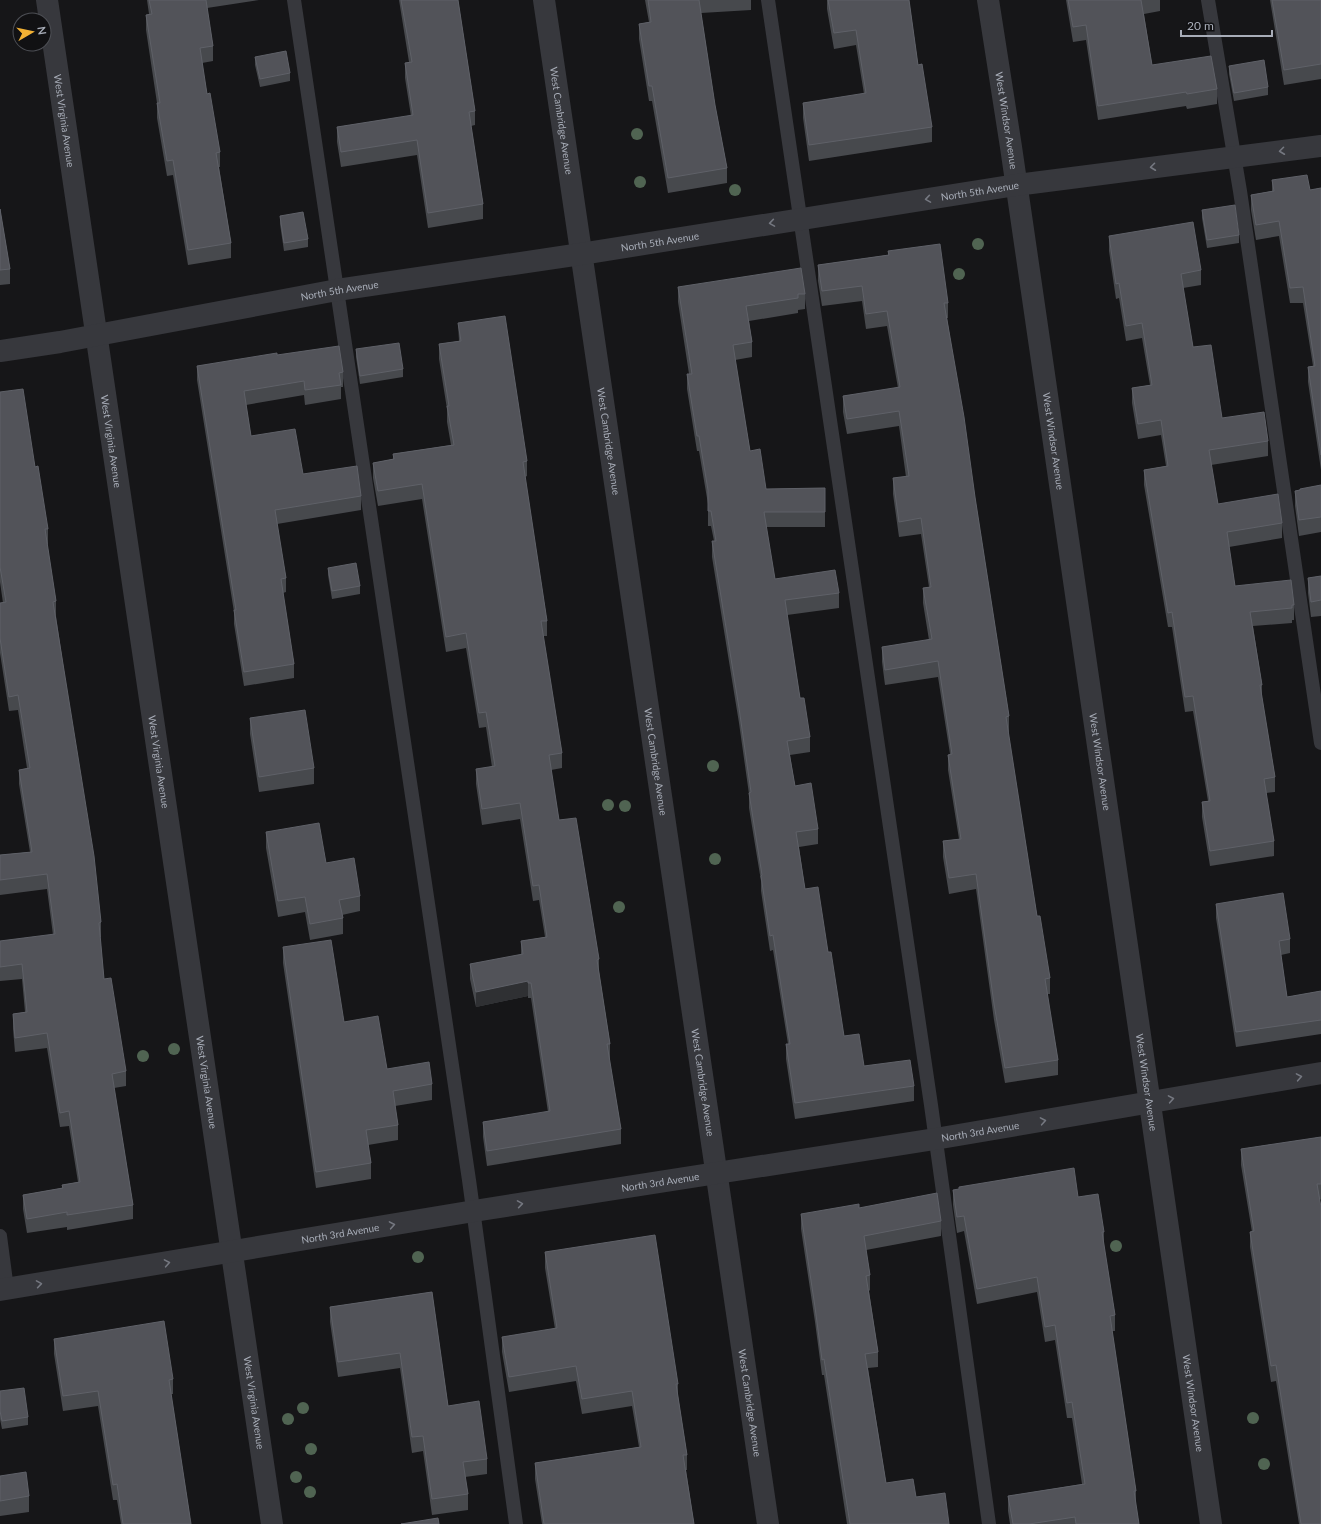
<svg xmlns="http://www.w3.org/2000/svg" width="1321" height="1524" viewBox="0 0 1321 1524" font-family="Lato,sans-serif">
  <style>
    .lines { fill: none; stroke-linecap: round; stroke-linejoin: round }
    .service { stroke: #37383d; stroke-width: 14 }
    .minor { stroke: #37383d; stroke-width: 22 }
    .tertiary { stroke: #37383d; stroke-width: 22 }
    .tree { fill: #506452 }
    .wall { fill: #47494d }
    .shaded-wall { fill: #2f3033 }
    .building { fill: #525359; stroke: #5f6168 }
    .oneway { stroke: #757881 }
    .labels { text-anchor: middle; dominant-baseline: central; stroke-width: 3; stroke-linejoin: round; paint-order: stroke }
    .street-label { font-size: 10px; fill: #a8adb8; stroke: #111113 }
  </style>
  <rect width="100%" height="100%" fill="#161618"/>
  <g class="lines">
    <path class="service" d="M294,0l175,1180 47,344
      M768,0l163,1105 58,419
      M1208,0l32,191 81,552
      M0,1236l7,53"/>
    <g class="minor">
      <path id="s1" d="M47,0c73,508 151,1016 225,1524"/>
      <path id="s2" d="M544,0l224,1524"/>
      <path id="s3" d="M988,0l23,147 200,1377"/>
    </g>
    <g class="tertiary">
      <path id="s4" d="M0,351l60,-9 277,-52 244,-36 435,-69 305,-39"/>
      <path id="s5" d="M0,1290l474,-79 461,-72 386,-66"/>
    </g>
  </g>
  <g class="tree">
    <circle cx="637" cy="134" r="6"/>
    <circle cx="640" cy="182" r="6"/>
    <circle cx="735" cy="190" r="6"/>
    <circle cx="978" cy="244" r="6"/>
    <circle cx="959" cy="274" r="6"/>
    <circle cx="713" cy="766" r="6"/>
    <circle cx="608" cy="805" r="6"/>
    <circle cx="625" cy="806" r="6"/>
    <circle cx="715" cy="859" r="6"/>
    <circle cx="619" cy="907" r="6"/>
    <circle cx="174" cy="1049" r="6"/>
    <circle cx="143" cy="1056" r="6"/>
    <circle cx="1116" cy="1246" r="6"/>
    <circle cx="418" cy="1257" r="6"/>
    <circle cx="303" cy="1408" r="6"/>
    <circle cx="1253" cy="1418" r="6"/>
    <circle cx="288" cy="1419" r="6"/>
    <circle cx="311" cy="1449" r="6"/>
    <circle cx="1264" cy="1464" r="6"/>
    <circle cx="296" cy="1477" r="6"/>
    <circle cx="310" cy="1492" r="6"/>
  </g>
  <path class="wall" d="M147,0h112l-52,8 6,38v15l-11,2 5,31 13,58v15h-1l12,76v15l-43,7 -15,-90 -6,1 -10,-58v-15l-11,-73v-15l3,-1z
    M399,0h59l17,111v14l-4,1 12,78v15l-55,9 -11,-73 -76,12 -4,-25v-15l74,-11 -6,-38v-15l4,-1z
    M645,0h106v10l-50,3 14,92 12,63v15l-59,10 -16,-92h-3l-10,-62v-15l10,-2z
    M827,0h82l9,65 14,62v15l-123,19 -6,-43v-15l61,-9 -8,-49 -22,4 -7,-40z
    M1066,0h94v11l-16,3 8,51 65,24v15l-30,5 -1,-3 -88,14 -12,-80 -13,2z
    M1270,0h51v79l-37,6z
    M255,57l35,16v8l-30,6 -5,-22z
    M1229,66l39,21v8l-34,6 -5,-27z
    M1272,180l38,10 11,-2v282l-13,-88v-15l5,-1 -10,-63h-13l-11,-67 -23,4 -5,-30v-15l21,-4z
    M0,209l10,60v15l-10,1z
    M1202,210l37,25v8l-32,5 -5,-30z
    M280,216l28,23v8l-24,4 -4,-27z
    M1109,236l92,34v15l-18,3 10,59 29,71 46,23v15l-57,9 7,39 64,19v15l-53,9 6,39 59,19v15h-2v3l-39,3 9,59v13l13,79v15l-9,1 8,48v15l-64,10 -8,-49v-15l6,-1 -15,-90 -8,1 -13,-85h-4l-24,-142v-15l22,-4 -5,-31 -23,4 -6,-36v-15l18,-3 -8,-47 -16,3 -7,-43 -3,1 -7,-48z
    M888,251l60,52v15h-1l62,398v16h-1l29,184 13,62v16h-3l11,66v15l-53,8 -11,-63 -18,-131 -27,5 -6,-37v-16l16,-2 -11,-69v-15l2,-1 -12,-77 -53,8 -3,-23v-15l47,-7 -6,-37v-15l6,-1 -8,-53 -22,3 -6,-43v-16l13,-1 -7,-51 -52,8 -4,-22v-16l55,-8 -11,-62 -21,3 -4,-28 -40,5 -4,-25v-16l70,-10z
    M678,287l127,7v15l-7,1v3l-49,8 3,21v15l-17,3 15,91 16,38 59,-1v39h-59l9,52 64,14v15l-52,7 13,83 10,39v15l-20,3 5,31 23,43v15l-19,3 6,42 23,63 16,84 20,30 50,20v15l-119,18 -9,-60v-15h2l-15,-94 -3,1 -9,-60v-10l-12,-73v-14l-10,-71 -27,-166v-16h2l-3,-15h-3v-22l-9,-53h-2l-10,-62v-15h2l-11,-72z
    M458,323l69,138v15l-2,1 22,144v15h-4l19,117v15l-11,2 8,50 40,139v13l11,72v15h-1l12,70v15l-134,22 -4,-29v-15l65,-10 -17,-114h-3v-2l-52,11 -6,-28v-15l51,-9v-14l24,-4 -6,-37 -6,1 -13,-82 -38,6 -6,-41v-15l16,-2 -6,-40 -7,1 -13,-80 -20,4 -24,-153 -44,7 -5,-28v-15l20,-4v-5l58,-9 -4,-23v-13l-8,-50v-15l20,-3z
    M356,349l47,20v8l-43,7 -4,-27z
    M277,355l66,17v15h-2v12l-36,6 -1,-10 -58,10 5,31 52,38 58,22v14l-84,14 9,54v14l-3,1 11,71v14l-50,8 -10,-62v-12l-37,-232v-14z
    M0,392l35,75 13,62v15h-1l9,57v15l45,306v15h-1l4,42 22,92v15l-12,2 19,117v14l-66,11v-3l-40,6 -4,-24v-14l39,-7v-3l16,-3 -9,-56 -9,1 -13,-79 -32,4 -2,-23v-15l12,-2 -3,-33 -22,2v-40l53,-6 -6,-46 -47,6v-40l30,-3 -11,-68v-14l8,-2 -9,-58 -9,1 -9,-58v-50h3l-3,-21z
    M1321,485v47l-22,4 -4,-30v-15z
    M328,568l32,18v8l-28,5 -4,-24z
    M1321,576v40l-10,1 -3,-24v-15z
    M250,718l64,50v16l-55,8 -9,-58z
    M266,832l60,31 34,33v15l-18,4 1,3v16l-33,6 -5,-28 -27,5 -12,-69z
    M1216,904l74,35v14l-9,2 6,42 34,-6v43l-85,13 -20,-129z
    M283,947l61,75 43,47 45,15v16l-37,6 3,19v15l-30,5 3,18v16l-55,9 -33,-225z
    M1321,1137v62l-1,1 1,324h-22l-23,-143 -5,1 -21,-135v-15h2l-11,-67v-16z
    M953,1190l125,7 26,35v15l11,68v16h-3l24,160v15l3,18h-129l-2,-13v-15l74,-12 -10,-66h-5l-12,-78 -10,2 -8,-50 -60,12 -13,-73 -7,2 -4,-28z
    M801,1214l140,7v15l-75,14 4,25v15l-1,1 9,61v15l-10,1 18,115 30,14 33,27h-102l-23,-149h-2l-7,-53 -14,-93z
    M545,1252l133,132v12l9,59v15h-1l8,54h-152l-7,-45v-16l104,-16 -7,-41 -50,8 -6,-33 -67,11 -7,-40v-15l53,-8 -10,-61z
    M432,1292l16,114 39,53v15l-22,3 3,17v16l-36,5 -9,-64 -11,2 -12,-85 -62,9 -8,-55v-15z
    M54,1339l119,40v15h-2l20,130h-70l-4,-24h-4l-15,-94 -35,5 -9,-57z
    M0,1391l28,26v8l-26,4 -2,-10z
    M0,1476l29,20v16l-29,4z"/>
  <path class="shaded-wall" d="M528,981v15l-52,11v-15z"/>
  <path class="building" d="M149,0h57l7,46 -13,2 7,46 3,-1 10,59 -4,1 15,90 -43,7 -15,-90 -6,1 -10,-58h3l-14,-88 6,-1z
    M401,0h57l17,111 -6,1 14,92 -55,9 -11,-73 -76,12 -4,-25 76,-12 -8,-52 7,-1z
    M648,0h51l16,105 12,63 -59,10 -16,-92h-3l-10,-62 12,-2z
    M828,0h81l9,65 4,-1 10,63 -123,18 -6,-42 63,-10 -10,-63 -22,3z
    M1068,0h73l11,65 59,-9 6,33 -30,5 -1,-2 -88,14 -12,-81 -13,2z
    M1272,0h49v64l-37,6z
    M286,51l4,22 -30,6 -5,-22z
    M1264,60l4,27 -34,6 -5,-27z
    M1307,175l3,15 11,-2v267l-13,-88 7,-1 -12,-79 -13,1 -11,-67 -23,4 -5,-30 23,-4 -2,-11z
    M1235,205l4,30 -32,5 -5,-30z
    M0,209l10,60 -10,1z
    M303,212l5,27 -24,4 -4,-27z
    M1193,222l8,48 -20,4 12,73 18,-2 11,73 42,-6 4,29 -59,9 9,54 60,-10 4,29 -55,9 8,54 56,-6 3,25h-2v3l-42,4 12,73h-2l15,92 -11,2 10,62 -64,10 -8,-49 8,-1 -17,-105 -8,1 -13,-85 -4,1 -24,-143 24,-4 -7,-46 -23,4 -6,-36 20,-3 -10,-62 -16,3 -7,-43 -3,1 -7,-48z
    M940,244l8,59h-4l20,114 11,80 34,219 -3,1 31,199h3l10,62 -5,1 13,81 -53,8 -11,-64 -18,-130 -27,4 -6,-37 18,-2 -13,-84 4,-1 -14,-93 -53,9 -3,-23 50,-8 -9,-51 8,-1 -10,-69 -22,4 -6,-44 16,-2 -10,-65 -52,8 -4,-23 57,-9 -13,-76 -21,3 -4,-28 -40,5 -4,-26 71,-10 -1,-4z
    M801,268l4,26h-7v4l-52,8 6,36 -19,3 17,106 10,-2 6,40 59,-1v24h-61l11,67 60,-9 4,23 -54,7 15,98h4l6,39 -23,4 8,45 16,-3 7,46 -22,3 9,57 13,-2 10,65h3l13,84 15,-2 5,32 46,-6 4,26 -119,17 -9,-59h4l-17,-109 -3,1 -9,-60 1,-1 -13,-82 2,-1 -12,-84 -27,-167h4l-5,-30h-3v-21l-9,-54h-2l-10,-62h5l-14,-87z
    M505,316l22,145 -4,1 24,159h-6l21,132 -13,2 10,65 17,-2 23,141 -2,1 13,84h-3l14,85 -134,22 -4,-29 67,-11 -19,-128h-3v-2l-52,11 -6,-28 53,-10 -2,-13 26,-4 -8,-52 -6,1 -13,-83 -38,6 -6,-40 19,-3 -9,-54 -7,1 -13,-80 -20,4 -24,-153 -44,7 -5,-28 21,-4 -1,-5 61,-9 -7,-39h2l-10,-62 22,-3 -3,-18z
    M399,343l4,26 -43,7 -4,-27z
    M339,346l4,26 -4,1 2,12 -36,5 -1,-9 -60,10 7,45 44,-7 8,45 54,-8 4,30 -86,14 11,68 -5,1 13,85 -50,8 -10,-62h2l-39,-244 80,-13v2z
    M23,389l12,78 3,-1 10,63h-3l11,72 -3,1 41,254 7,66 -2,1 5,56 7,-1 15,93 -14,3 21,131 -66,10v-3l-40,7 -4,-24 40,-7 -1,-3 18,-3 -11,-71 -9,2 -13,-80 -32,5 -2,-24 14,-2 -5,-48 -22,3v-26l55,-7 -8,-60 -47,6v-25l32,-3 -13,-82 11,-2 -12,-73 -9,2 -9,-59v-35l6,-1 -6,-35v-175z
    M1321,485v32l-22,3 -4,-29 5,-1v-1z
    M356,563l4,23 -28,5 -4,-23z
    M1321,576v24l-10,2 -3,-24z
    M305,710l9,58 -55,9 -9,-59z
    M319,823l7,40 28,-5 6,38 -21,4 4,18 -33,6 -5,-27 -27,4 -12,-69z
    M1283,893l7,46 -11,2 8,56 34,-6v29l-85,12 -20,-128z
    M331,940l13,82 34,-6 9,53 42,-7 3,22 -39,7 5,34 -32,5 5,33 -55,9 -33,-225z
    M1321,1137v47h-4l4,23v317h-20l-25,-159 -5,1 -21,-134 4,-1 -13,-82z
    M1074,1168l4,29 20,-3 6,38h-2l13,83 -5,1 26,175h-2l5,33h-63l-1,-7 -46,7h-16l-5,-28 77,-12 -13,-82 -5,1 -12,-78 -10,2 -8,-50 -60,12 -13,-73 -7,1 -4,-27 6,-1v-2z
    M937,1193l4,28 -77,15 6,39 -4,1 12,76 -13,2 21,129 27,-4 3,18 29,-4 4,31h-99l-26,-165 -2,1 -7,-53 -14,-93 58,-10v4z
    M655,1235l23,149h-2l11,71h-4l11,69h-150l-9,-61 106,-16 -9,-56 -50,8 -6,-33 -67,11 -7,-40 55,-9 -12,-76z
    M432,1292l16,114 31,-5 8,58 -24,3 5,32 -36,5 -9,-63 -11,1 -12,-84 -62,9 -8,-55z
    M164,1321l9,58 -4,1 22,144h-68l-6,-40 -4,1 -15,-94 -35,5 -9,-57z
    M24,1388l4,29 -26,4 -2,-10v-20z
    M26,1472l3,24 -29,5v-25z
    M438,1518l1,6h-38z"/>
  <defs><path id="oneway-chevron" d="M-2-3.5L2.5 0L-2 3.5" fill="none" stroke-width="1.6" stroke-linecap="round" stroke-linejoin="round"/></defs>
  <g class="oneway">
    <use href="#oneway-chevron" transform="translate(1282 151) rotate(173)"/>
    <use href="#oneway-chevron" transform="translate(1153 167) rotate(173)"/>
    <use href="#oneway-chevron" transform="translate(928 199) rotate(171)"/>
    <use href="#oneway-chevron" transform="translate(772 223) rotate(171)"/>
    <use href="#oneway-chevron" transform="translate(1299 1077) rotate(-10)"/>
    <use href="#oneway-chevron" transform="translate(1171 1099) rotate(-10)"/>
    <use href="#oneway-chevron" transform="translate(1043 1121) rotate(-10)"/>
    <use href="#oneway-chevron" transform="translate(520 1204) rotate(-9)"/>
    <use href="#oneway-chevron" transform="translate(392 1225) rotate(-10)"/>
    <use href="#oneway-chevron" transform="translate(167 1263) rotate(-10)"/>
    <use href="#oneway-chevron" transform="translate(39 1284) rotate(-9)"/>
  </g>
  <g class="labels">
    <g class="street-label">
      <text stroke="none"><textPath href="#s1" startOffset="122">West Virginia Avenue</textPath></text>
      <text stroke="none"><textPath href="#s2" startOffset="122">West Cambridge Avenue</textPath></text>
      <text stroke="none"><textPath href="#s3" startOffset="122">West Windsor Avenue</textPath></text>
      <text stroke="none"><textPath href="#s4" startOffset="993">North 5th Avenue</textPath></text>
      <text stroke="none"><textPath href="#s4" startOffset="669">North 5th Avenue</textPath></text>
      <text stroke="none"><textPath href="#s4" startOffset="345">North 5th Avenue</textPath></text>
      <text stroke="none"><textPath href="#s3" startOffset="446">West Windsor Avenue</textPath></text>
      <text stroke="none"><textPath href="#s1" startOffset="446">West Virginia Avenue</textPath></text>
      <text stroke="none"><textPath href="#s2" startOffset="446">West Cambridge Avenue</textPath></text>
      <text stroke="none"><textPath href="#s1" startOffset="770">West Virginia Avenue</textPath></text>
      <text stroke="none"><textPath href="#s2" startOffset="770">West Cambridge Avenue</textPath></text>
      <text stroke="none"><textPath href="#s3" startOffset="770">West Windsor Avenue</textPath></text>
      <text stroke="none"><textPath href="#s1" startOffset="1094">West Virginia Avenue</textPath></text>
      <text stroke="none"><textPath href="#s3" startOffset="1094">West Windsor Avenue</textPath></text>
      <text stroke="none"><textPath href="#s2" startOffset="1094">West Cambridge Avenue</textPath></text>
      <text stroke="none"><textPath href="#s5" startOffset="993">North 3rd Avenue</textPath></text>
      <text stroke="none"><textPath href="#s5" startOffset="669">North 3rd Avenue</textPath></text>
      <text stroke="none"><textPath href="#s5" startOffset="345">North 3rd Avenue</textPath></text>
      <text stroke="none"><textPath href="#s1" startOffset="1418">West Virginia Avenue</textPath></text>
      <text stroke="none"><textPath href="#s2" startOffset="1418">West Cambridge Avenue</textPath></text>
      <text stroke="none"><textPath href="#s3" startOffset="1418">West Windsor Avenue</textPath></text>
    </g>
  </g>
  <g transform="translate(32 32) rotate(81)"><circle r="19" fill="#111113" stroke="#4d4f55"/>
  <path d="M0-3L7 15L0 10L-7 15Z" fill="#f2b134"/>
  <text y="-6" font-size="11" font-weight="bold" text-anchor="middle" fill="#a8adb8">N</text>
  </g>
  <path d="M1181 30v6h91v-6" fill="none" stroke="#a8adb8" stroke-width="2"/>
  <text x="1187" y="30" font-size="12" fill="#a8adb8" stroke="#111113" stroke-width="3" paint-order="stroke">20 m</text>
</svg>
